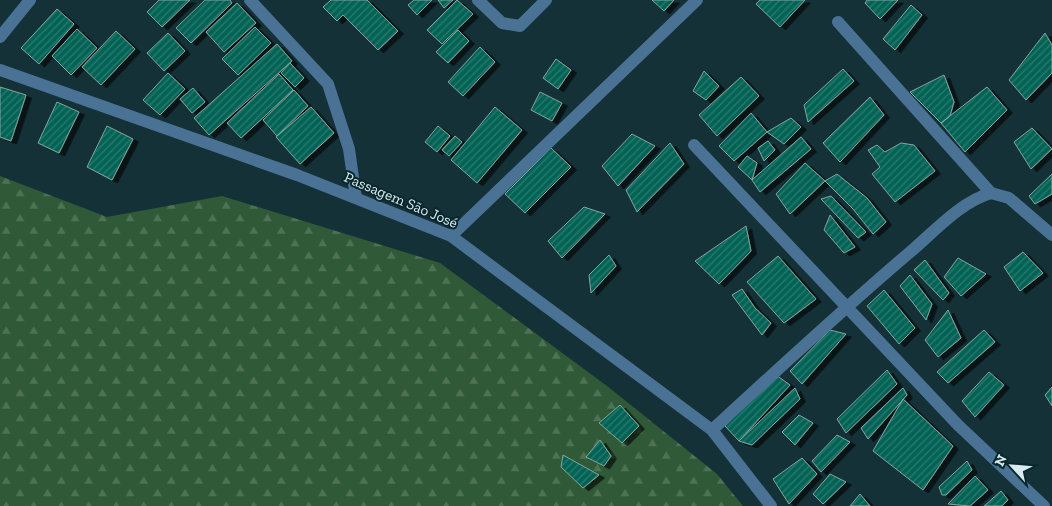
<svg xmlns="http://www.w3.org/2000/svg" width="1052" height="506" viewBox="0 0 1052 506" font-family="'Zilla Slab',serif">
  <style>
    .forest { fill: url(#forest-firs) }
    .building { fill: url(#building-hatch); stroke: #85a59e; filter: url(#shadow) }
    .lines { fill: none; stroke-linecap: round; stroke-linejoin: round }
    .minor { stroke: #497295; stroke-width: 12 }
    .labels { text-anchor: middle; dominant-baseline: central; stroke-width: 4; stroke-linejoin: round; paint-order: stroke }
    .street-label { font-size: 15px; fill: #daebef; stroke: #09272d }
  </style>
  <defs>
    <pattern id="forest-firs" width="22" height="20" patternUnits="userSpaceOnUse" patternTransform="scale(1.25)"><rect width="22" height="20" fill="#305a37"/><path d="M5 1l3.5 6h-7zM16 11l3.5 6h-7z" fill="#4d7254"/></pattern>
    <pattern id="building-hatch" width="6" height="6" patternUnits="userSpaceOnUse" patternTransform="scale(1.25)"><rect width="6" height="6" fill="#046356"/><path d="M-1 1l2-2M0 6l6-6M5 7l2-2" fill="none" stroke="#287a6f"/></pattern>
    <filter id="shadow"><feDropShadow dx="5.5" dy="3" stdDeviation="0" flood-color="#0009"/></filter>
  </defs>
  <rect width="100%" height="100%" fill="#143138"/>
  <path class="forest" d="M0,176l107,41 115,-21 218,67 167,123 110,88 26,32h-743z"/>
  <path class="building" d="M159,0h31l-28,27 -15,-15z
    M205,0h25l2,3 -41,40 -15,-15z
    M331,0h36l31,31 -20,19 -35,-35 -6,6 -14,-14z
    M414,0h18l-15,15 -9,-10z
    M438,0h15l-9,8z
    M457,0l16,14 -31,30 -15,-14z
    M652,0h22l-10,11z
    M760,0h45l-25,27 -24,-23z
    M867,0h31l-18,19 -15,-16z
    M237,3l19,20 -32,29 -18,-20z
    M911,5l11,10 -27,35 -12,-11z
    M57,9l17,15 -35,40 -18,-16z
    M255,27l16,16 -33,32 -16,-16z
    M77,29l20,19 -26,27 -19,-19z
    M458,30l11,11 -21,22 -12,-11z
    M116,31l19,18 -34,36 -19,-18z
    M168,33l17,18 -21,20 -17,-18z
    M1045,33l7,12v28l-26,27 -17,-20z
    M277,44l15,17 -83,74 -15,-17z
    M480,47l15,15 -32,34 -15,-14z
    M556,59l15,11 -13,19 -15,-11z
    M290,63l14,15 -9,9 -14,-14z
    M843,69l11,12 -46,41 -4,-17z
    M704,71l15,15 -13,14 -13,-9z
    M168,73l17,16 -25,26 -17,-15z
    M279,74l14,16 -52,48 -14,-15z
    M944,75l10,27 -4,14 -9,7 -31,-31z
    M741,77l18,19 -42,40 -18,-21z
    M0,87l26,8 -15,46 -11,-4z
    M987,87l20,23 -42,42 -24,-29z
    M193,88l12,14 -13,11 -12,-14z
    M294,90l14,16 -31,30 -14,-16z
    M540,92l22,11 -10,18 -21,-11z
    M870,97l14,18 -44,47 -17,-19z
    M57,102l22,10 -20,41 -21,-10z
    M311,107l23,26 -34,31 -24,-27z
    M495,107l27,23 -45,53 -26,-23z
    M751,113l16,19 -33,29 -15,-15z
    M791,118l10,9 -17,17 -17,-12z
    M107,126l26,13 -21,41 -25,-13z
    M438,126l12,10 -13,16 -12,-10z
    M1032,128l20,21 -21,20 -17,-27z
    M632,134l23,12 -37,40 -16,-20z
    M455,136l7,6 -13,14 -7,-6z
    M801,137l10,12 -51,43 -8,-12z
    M768,141l7,9 -11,11 -6,-13z
    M670,143l14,21 -47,48 -11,-22z
    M901,143l13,2 21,26 -40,31 -23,-28 8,-7 -12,-17 9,-5 8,7z
    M551,148l20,19 -46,46 -20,-19z
    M747,156l10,7 -5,17 -14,-13z
    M805,163l20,18 -35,33 -14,-20z
    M837,174l30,24 19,24 -13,12 -20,-25 -28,-28z
    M1052,174v20l-17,10 -6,-8z
    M831,196l35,36 -8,6 -37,-39z
    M584,207l21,7 -43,44 -14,-17z
    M830,215l25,32 -11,6 -20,-23z
    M746,226l5,25 -32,33 -24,-23z
    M1023,252l20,21 -23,18 -16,-24z
    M609,255l7,11 -25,27 -2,-18z
    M778,256l38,43 -32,24 -37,-41z
    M958,258l28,16 -25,22 -17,-19z
    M925,260l24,33 -6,7 -29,-30z
    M910,275l22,29 -6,16 -26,-34z
    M742,289l13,19 16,15 -9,12 -30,-40z
    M884,290l31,38 -16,16 -32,-38z
    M948,310l13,28 -23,19 -13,-17z
    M830,330l16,4 -44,50 -12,-13z
    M984,330l11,12 -47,41 -11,-11z
    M887,370l10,14 -51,49 -9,-14z
    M989,372l15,13 -29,32 -13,-16z
    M776,375l14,10 -51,56 -14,-15z
    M1052,387v19l-7,-11z
    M795,388l5,11 -48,46 -13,-4z
    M903,388l4,7 -39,44 -7,-11z
    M903,399l50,47 -30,44 -50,-39z
    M620,405l19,21 -17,17 -23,-20z
    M799,415l14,8 -18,22 -13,-13z
    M837,435l13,7 -29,30 -9,-11z
    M600,440l11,16 -7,10 -18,-9z
    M563,455l36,20 -16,13 -22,-21z
    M802,458l15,16 -28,30 -16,-25z
    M967,461l5,9 -26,25h-4l-3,-8z
    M830,474l16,8 -23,22 -10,-10z
    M975,476l13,14 -18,16 -22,-2z
    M1001,491l7,9 -6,6h-18z
    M860,494l10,12h-20z"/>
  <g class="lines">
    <path class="minor" d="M250,0l78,84 21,65 7,49
      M478,0l24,23 18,3 26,-26
      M838,22l153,171 18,5 43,37
      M0,37l30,-37
      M0,70l297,105 154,61 261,194 59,76
      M694,145l264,280 86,81
      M451,236l246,-236
      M712,430c65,-60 130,-120 197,-177 25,-21 51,-51 82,-60"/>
  </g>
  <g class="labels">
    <g class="street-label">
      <text transform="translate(401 200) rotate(23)">Passagem São José</text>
    </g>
  </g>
  <g transform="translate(1012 466) rotate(296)" stroke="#09272d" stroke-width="4" paint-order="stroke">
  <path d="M0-4L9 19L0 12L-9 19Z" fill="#daebef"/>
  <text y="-8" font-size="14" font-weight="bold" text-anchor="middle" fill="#daebef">N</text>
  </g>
</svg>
